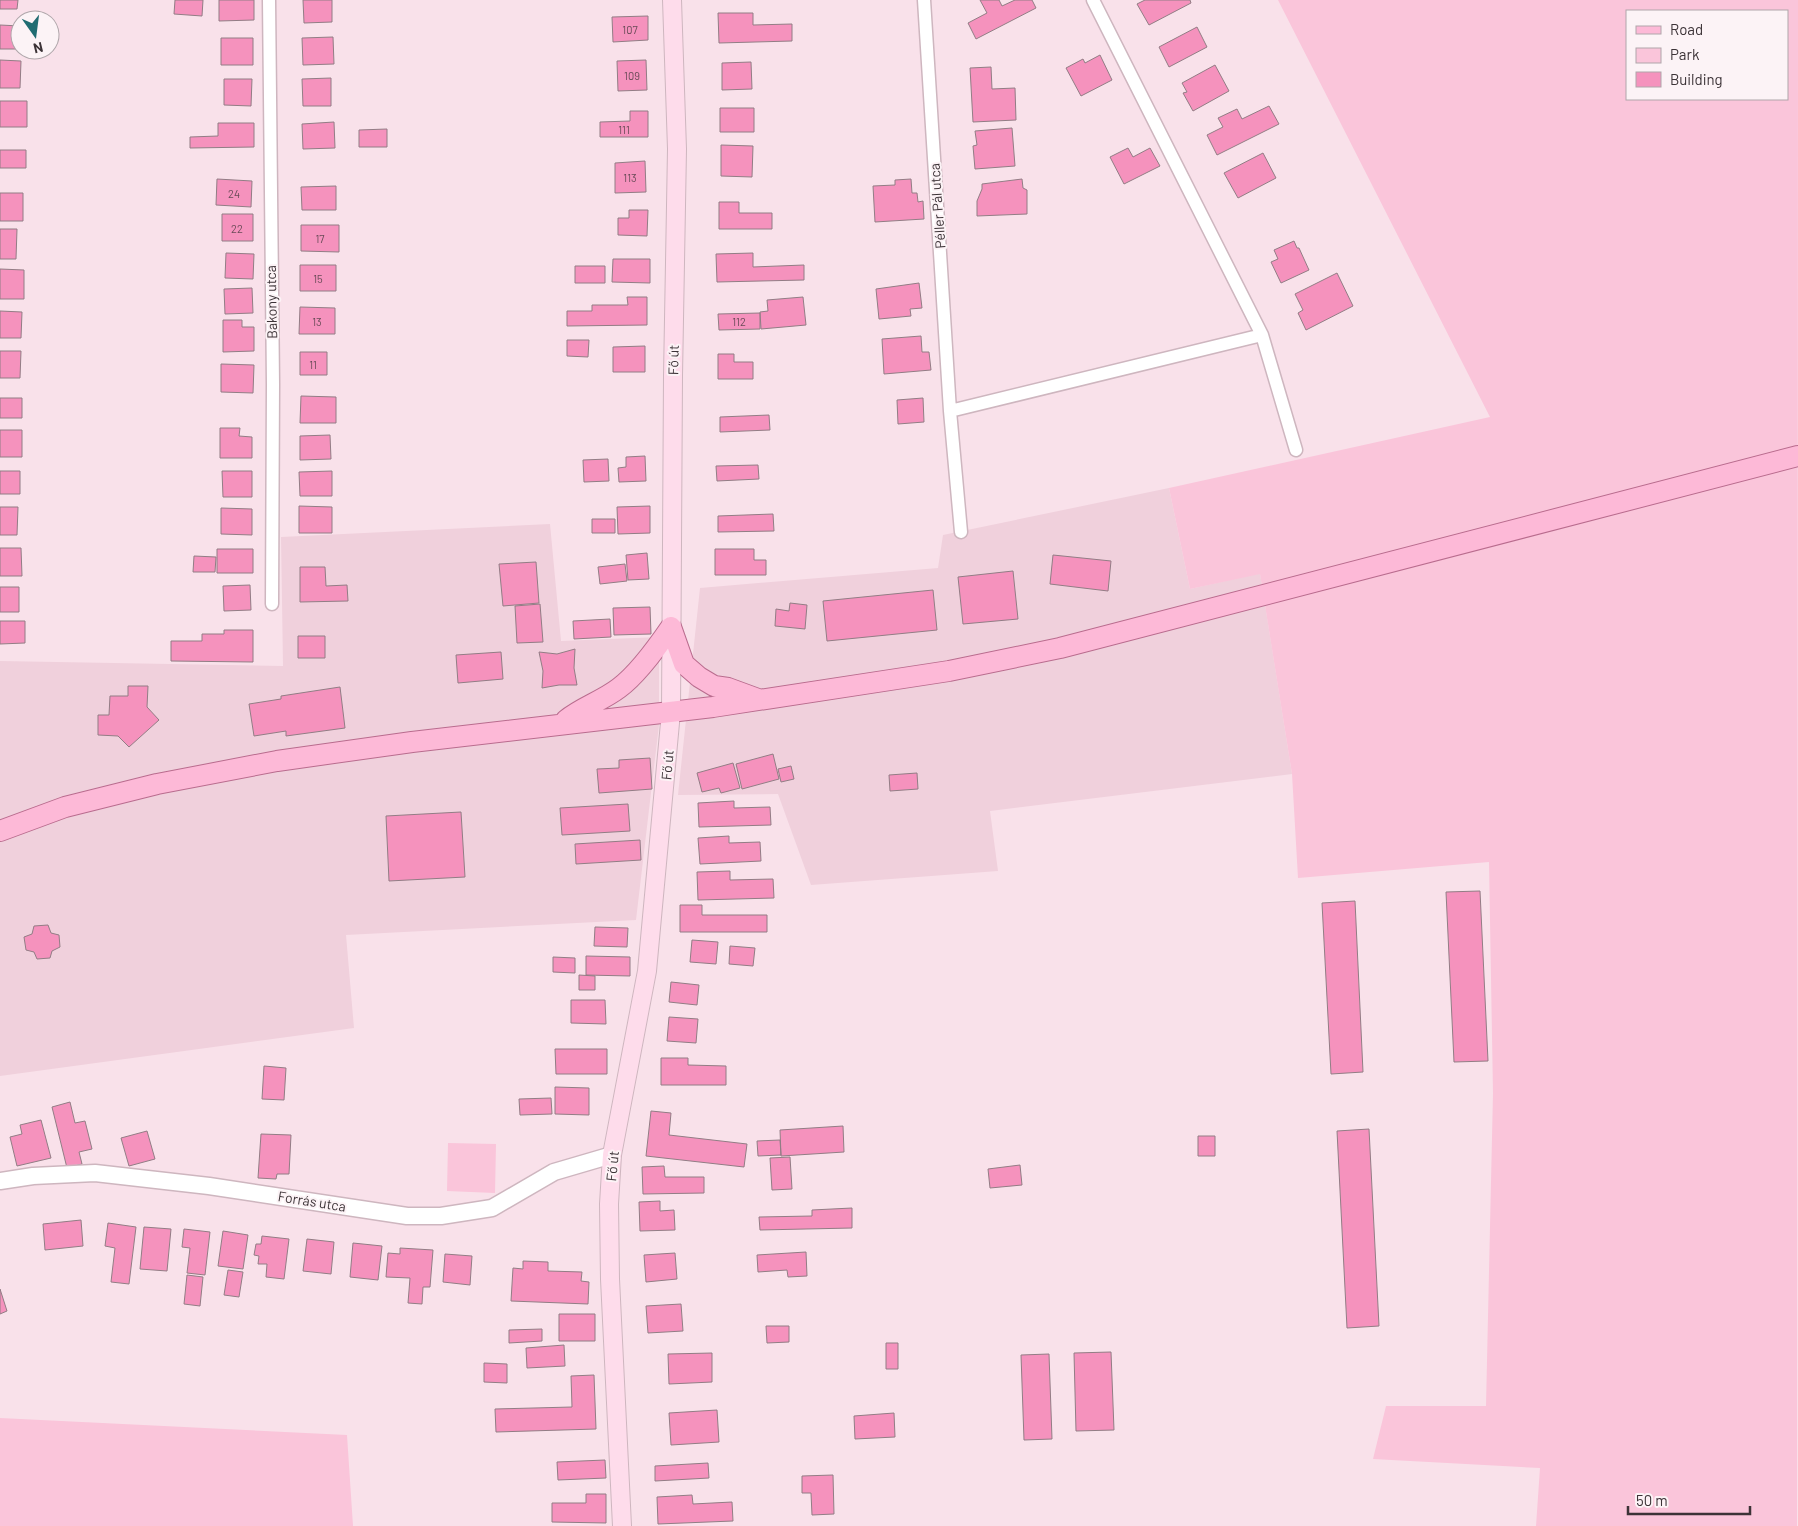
<svg xmlns="http://www.w3.org/2000/svg" width="1798" height="1526" viewBox="0 0 1798 1526" font-family="Barlow,sans-serif">
  <style>
    .built { fill: #f0d0dc }
    .green { fill: #fac5da; fill-rule: evenodd }
    .building { fill: #f592bd; stroke: #927d85 }
    .lines { fill: none; stroke-linecap: round; stroke-linejoin: round }
    .minor-casing { stroke: #ceb6bf; stroke-width: 15 }
    .tertiary-casing { stroke: #ceb6bf; stroke-width: 19 }
    .secondary-casing { stroke: #ceb6bf; stroke-width: 20 }
    .primary-casing { stroke: #b96c8e; stroke-width: 22 }
    .minor { stroke: #fff; stroke-width: 12 }
    .tertiary { stroke: #fff; stroke-width: 16 }
    .secondary { stroke: #fedceb; stroke-width: 18 }
    .primary { stroke: #fdb9d7; stroke-width: 20 }
    .labels { text-anchor: middle; dominant-baseline: central; stroke-width: 4; stroke-linejoin: round; paint-order: stroke }
    .number-label { font-size: 11px; fill: #6a4b58 }
    .street-label { font-size: 14px; fill: #3c3337; stroke: #fcf3f6 }
  </style>
  <rect width="100%" height="100%" fill="#f9e1ea"/>
  <path class="built" d="M1169,488l21,101 70,-16 32,201 -302,37 8,60 -187,14 -33,-91 -100,1 22,-207 238,-20 5,-33z
    M550,524l11,117 98,-4v88l-23,195 -290,15 8,93 -354,48v-415l283,5 -2,-129z"/>
  <path class="green" d="M1278,0h520l-1,1526h-261l4,-58 -167,-9 13,-53h100l7,-313 -4,-231 -191,16 -6,-104 -32,-200 -70,15 -21,-101 321,-71zM1627,11h160v88h-160z
    M448,1143l48,1 -1,49 -48,-2z
    M0,1418l347,17 6,91h-353z"/>
  <path class="building" d="M0,0h18l-1,9h-17z
    M175,0h28l-1,16 -28,-2z
    M219,0h35v20l-35,1z
    M303,0h29v22l-28,1z
    M980,0h19l3,6 13,-6h17l4,8 -60,31 -8,-16 19,-10z
    M1145,0h45l1,3 -42,22 -12,-21z
    M718,13h35v12l39,-1v17l-73,2z
    M648,16v24l-35,2 -1,-25z
    M0,25l20,1v23h-20z
    M1197,27l10,20 -38,20 -10,-20z
    M333,37l1,27 -31,1 -1,-27z
    M221,38h32v27h-32z
    M1100,55l12,25 -31,16 -15,-28 17,-9 2,4z
    M0,60l21,1 -1,27h-20z
    M646,60l1,30 -29,1 -1,-30z
    M751,62l1,27 -30,1v-27z
    M1215,65l14,26 -36,20 -10,-18 4,-1 -5,-9z
    M991,67l1,22 23,-1 1,32 -43,2 -3,-54z
    M331,78v28h-28l-1,-27z
    M224,79h28l-1,27 -27,-1z
    M0,101h27v26h-27z
    M1269,106l10,18 -62,31 -10,-20 16,-8 -5,-9 19,-9 5,10z
    M720,108h34v24h-34z
    M630,111h18v26h-48v-15l30,-1z
    M334,122l1,26 -32,1 -1,-25z
    M218,123h36v24l-64,1v-11l28,-1z
    M1012,128l3,38 -40,3 -2,-23 4,-1 -2,-14z
    M387,129v18h-28v-17z
    M721,145l32,1 -1,31 -31,-1z
    M1128,148l5,9 17,-9 10,18 -36,18 -14,-27z
    M0,150h26v18h-26z
    M1263,153l13,25 -38,20 -14,-25z
    M645,161l1,31 -31,1v-30z
    M217,179l35,2 -1,26 -35,-2z
    M911,179l1,14h5l1,9 5,-1 1,18 -49,3 -2,-36 22,-1v-5z
    M1022,179l1,9 4,2v24l-50,2v-15l5,-12v-5z
    M336,186v24h-34l-1,-23z
    M0,193h23v28h-23z
    M719,202h20v11h33v16h-53z
    M629,210h19l-1,26 -29,-1v-17h11z
    M222,214h31v27h-31z
    M301,225h38v27l-38,-1z
    M0,229h17l-1,30h-16z
    M1294,241l3,7h2l10,22 -28,13 -10,-21 7,-3 -4,-9z
    M226,253l28,1 -1,25 -28,-1z
    M753,253v14l51,-2v15l-87,2 -1,-28z
    M613,259h37v24l-38,-1z
    M300,265h36v26h-36z
    M575,266h30v17h-30z
    M0,269l24,1v29h-24z
    M1337,273l16,33 -47,24 -8,-17 5,-3 -8,-16z
    M919,283l3,25 -12,1 1,7 -32,3 -3,-30z
    M252,288l1,25 -28,1 -1,-25z
    M627,297h20v28l-80,1v-15h25v-6h36z
    M803,297l3,28 -45,4 -1,-17 8,-1 -1,-11z
    M300,307l35,1v26h-36z
    M0,311l22,1 -1,26h-21z
    M760,313v16l-41,1 -1,-16z
    M223,320h19v7h12v24l-31,1z
    M921,336l1,16h7l2,18 -47,4 -2,-35z
    M567,340h22l-1,17 -21,-1z
    M645,346v26h-32v-25z
    M0,351h21l-1,27h-20z
    M300,352h27v23h-27z
    M718,354h16v8h19v17h-35z
    M221,364l33,1 -1,28 -32,-1z
    M301,396l35,1v26h-36z
    M0,398h22v20h-22z
    M923,398l1,24 -26,2 -1,-24z
    M769,415l1,15 -50,2v-15z
    M220,428h20l-1,8 13,1v21h-32z
    M0,430h22v27h-22z
    M330,435l1,24 -31,1v-24z
    M645,456l1,25 -27,1 -1,-14 8,-1v-10z
    M608,459l1,22 -25,1 -1,-22z
    M758,465l1,14 -42,2 -1,-15z
    M0,471h20v23h-20z
    M222,471h30v26h-29z
    M332,471v25h-32l-1,-24z
    M299,506l33,1v26h-33z
    M650,506v27l-32,1 -1,-27z
    M0,507h18l-1,28h-17z
    M221,508l31,1v26l-31,-1z
    M773,514l1,17 -56,1v-16z
    M592,519h23v14h-23z
    M0,548h21l1,28h-22z
    M217,549h36v24h-36z
    M715,549h39v11h12v15h-51z
    M647,553l2,26 -21,1 -2,-25z
    M1053,555l58,6 -3,30 -58,-7z
    M194,556l22,1 -1,15h-22z
    M536,562l3,41 -36,3 -4,-42z
    M625,564l2,17 -27,3 -2,-17z
    M300,567h25l1,19 21,-1 1,16 -48,1z
    M1013,571l5,48 -55,5 -5,-47z
    M250,585l1,25 -27,1 -1,-25z
    M0,587h19v25h-19z
    M933,590l4,40 -110,11 -4,-40z
    M790,603l17,2 -2,24 -30,-3 1,-17 13,2z
    M540,604l3,38 -26,1 -2,-37z
    M650,607l1,27 -37,1 -1,-27z
    M610,619l1,18 -37,2 -1,-18z
    M0,621h25v22l-25,1z
    M224,630h29v32l-82,-1v-20h31v-7h22z
    M298,636h27v22h-27z
    M575,649l-1,19 3,17h-18l-17,3 1,-17 -4,-19 18,2z
    M501,652l2,27 -45,4 -2,-28z
    M128,686h20l-1,21 12,13 -30,27 -11,-11 -20,-1v-20h11l1,-19h18z
    M340,687l5,41 -59,8v-5l-32,5 -5,-32 32,-5v-3z
    M773,754l6,25 -37,10 -6,-25z
    M650,758l2,31 -53,4 -2,-24 22,-1v-8z
    M733,763l7,25 -19,5 -2,-5 -17,4 -5,-19z
    M791,766l3,13 -13,3 -3,-13z
    M917,773l1,16 -28,2 -1,-16z
    M734,801v7l36,-1 1,18 -72,2 -1,-24z
    M628,804l2,27 -68,4 -2,-27z
    M461,812l4,65 -76,4 -3,-65z
    M729,836v7l31,-1 1,19 -61,3 -2,-26z
    M640,840l1,20 -65,4 -1,-20z
    M730,871v9l43,-1 1,19 -76,2 -1,-28z
    M1480,891l8,170 -34,1 -8,-170z
    M1355,901l8,171 -32,2 -9,-171z
    M680,905h22v10h65v17h-87z
    M48,925l3,8 8,2 1,12 -8,4 -2,7 -13,1 -3,-7 -8,-2 -2,-13 8,-3 2,-8z
    M595,927l33,1 -1,19 -33,-1z
    M692,940l26,2 -2,22 -26,-2z
    M730,946l25,2 -2,18 -24,-2z
    M586,956l44,1v19l-44,-1z
    M553,957l22,1v15l-22,-1z
    M579,975l16,1v14h-16z
    M671,982l28,3 -2,20 -28,-3z
    M571,1000h34l1,24 -35,-1z
    M669,1017l29,2 -2,24 -29,-2z
    M555,1049h52v25h-51z
    M661,1058h27v7l38,1v19h-65z
    M264,1066l22,2 -2,32 -22,-1z
    M555,1087l34,1v27l-34,-1z
    M551,1098l1,16 -32,1 -1,-16z
    M70,1102l5,21 10,-2 7,28 -13,3 3,12 -15,4 -15,-61z
    M651,1111l20,2 -2,22 78,9 -3,23 -98,-11z
    M41,1120l10,38 -34,8 -7,-29 12,-3 -2,-9z
    M843,1126l1,26 -63,4 -1,-26z
    M1369,1129l10,197 -32,2 -10,-197z
    M147,1131l8,28 -26,7 -8,-28z
    M261,1134l30,1 -2,39h-12l-1,5 -18,-1z
    M1198,1136h17v20h-17z
    M780,1140l1,15 -23,1 -1,-15z
    M790,1157l2,32 -20,1 -2,-32z
    M1020,1165l2,20 -32,3 -2,-19z
    M664,1166l1,11h39v16l-61,1 -1,-27z
    M660,1201v10l14,-1 1,20 -35,1 -1,-29z
    M852,1208v20l-92,2 -1,-13 53,-1v-6z
    M81,1220l2,26 -38,4 -2,-26z
    M108,1223l28,4 -7,57 -18,-2 4,-34 -10,-2z
    M144,1227l27,2 -4,42 -27,-2z
    M184,1229l26,3 -5,43 -18,-2 3,-25 -8,-1z
    M223,1231l25,4 -5,34 -25,-3z
    M262,1236l27,3 -5,40 -18,-2 1,-13h-9l1,-8 -5,-1 2,-11h5z
    M307,1239l27,3 -3,32 -28,-3z
    M353,1243l29,3 -4,34 -28,-3z
    M400,1248l33,2 -3,37h-7l-1,17 -14,-1 2,-25 -24,-1 2,-24 12,1z
    M806,1252l1,24 -19,1 -1,-7 -29,2 -1,-17z
    M675,1253l2,26 -31,3 -2,-27z
    M445,1254l27,2 -2,29 -27,-3z
    M523,1261l25,1v9l34,1 -1,9 8,1 -1,22 -77,-3 2,-33 10,1z
    M228,1270l15,2 -4,25 -15,-2z
    M187,1275l16,2 -3,29 -16,-2z
    M0,1289l7,22 -7,3z
    M681,1304l2,27 -35,2 -2,-27z
    M559,1314h36v27h-36z
    M766,1326h23v16l-22,1z
    M542,1329v12l-33,2v-13z
    M886,1343h12v26h-12z
    M564,1345l1,21 -38,2 -1,-20z
    M1111,1352l3,78 -38,1 -2,-78z
    M712,1353v29l-43,2 -1,-30z
    M1049,1354l3,85 -28,1 -3,-85z
    M484,1363l23,1v19l-23,-1z
    M594,1375l2,54 -100,3 -1,-23 77,-2 -1,-31z
    M717,1410l2,32 -48,3 -2,-32z
    M894,1413l1,24 -40,2 -1,-23z
    M605,1460l1,18 -48,2 -1,-18z
    M708,1463l1,15 -54,3v-15z
    M833,1475l1,39 -22,1 -1,-22h-9v-17z
    M586,1494h20v29l-54,-1v-19h34z
    M692,1495l1,9 39,-2 1,19 -75,3 -1,-27z"/>
  <g class="lines">
    <defs>
      <path id="minor" d="M269,0l4,384 -1,220
        M924,0l26,411 11,121
        M1093,0l169,335 34,115
        M950,411l312,-76"/>
      <path id="tertiary" d="M0,1181l33,-5 62,-3 114,13 198,30h34l51,-8 62,-36 58,-17"/>
      <path id="secondary" d="M622,1526l-12,-247 -1,-75 3,-49 35,-184 24,-259 2,-336 4,-227 -5,-149"/>
      <path id="primary" d="M671,627l13,37 15,13 15,9 14,2 30,11
        M566,720c16,-13 36,-19 53,-32 19,-14 39,-42 52,-61
        M0,831l65,-24 92,-23 120,-23 135,-19 301,-35 236,-36 111,-23 738,-192"/>
    </defs>
    <use href="#minor" class="minor-casing"/>
    <use href="#tertiary" class="tertiary-casing"/>
    <use href="#secondary" class="secondary-casing"/>
    <use href="#primary" class="primary-casing"/>
    <use href="#minor" class="minor"/>
    <use href="#tertiary" class="tertiary"/>
    <use href="#secondary" class="secondary"/>
    <use href="#primary" class="primary"/>
  </g>
  <g class="labels">
    <g class="number-label">
      <text x="630" y="29">107</text>
      <text x="632" y="75">109</text>
      <text x="624" y="129">111</text>
      <text x="630" y="177">113</text>
      <text x="234" y="193">24</text>
      <text x="237" y="228">22</text>
      <text x="320" y="238">17</text>
      <text x="318" y="278">15</text>
      <text x="317" y="321">13</text>
      <text x="739" y="321">112</text>
      <text x="313" y="364">11</text>
    </g>
    <g class="street-label">
      <text transform="translate(937 206) rotate(-94)">Péller Pál utca</text>
      <text transform="translate(271 302) rotate(-91)">Bakony utca</text>
      <text transform="translate(673 360) rotate(-89)">Fő út</text>
      <text transform="translate(667 765) rotate(-85)">Fő út</text>
      <text transform="translate(612 1166) rotate(-84)">Fő út</text>
      <text transform="translate(312 1201) rotate(9)">Forrás utca</text>
    </g>
  </g>
  <rect x="1626" y="10" width="162" height="90" fill="#fcf3f6" stroke="#afa6aa"/>
  <rect x="1636" y="26" width="25" height="8" fill="#fdb9d7" stroke="#afa6aa"/>
  <text x="1670" y="35" font-size="15" fill="#3c3337">Road</text>
  <rect x="1636" y="48" width="25" height="15" fill="#fac5da" stroke="#afa6aa"/>
  <text x="1670" y="60" font-size="15" fill="#3c3337">Park</text>
  <rect x="1636" y="72" width="25" height="15" fill="#f592bd" stroke="#afa6aa"/>
  <text x="1670" y="85" font-size="15" fill="#3c3337">Building</text>
  <g transform="translate(35 35) rotate(166)"><circle r="24" fill="#fcf3f6" stroke="#afa6aa"/>
  <path d="M0-4L9 19L0 12L-9 19Z" fill="#206c72"/>
  <text y="-8" font-size="14" font-weight="bold" text-anchor="middle" fill="#3c3337">N</text>
  </g>
  <path d="M1628 1506v8h122v-8" fill="none" stroke="#3c3337" stroke-width="2.5"/>
  <text x="1636" y="1506" font-size="15" fill="#3c3337" stroke="#fcf3f6" stroke-width="4" paint-order="stroke">50 m</text>
</svg>
